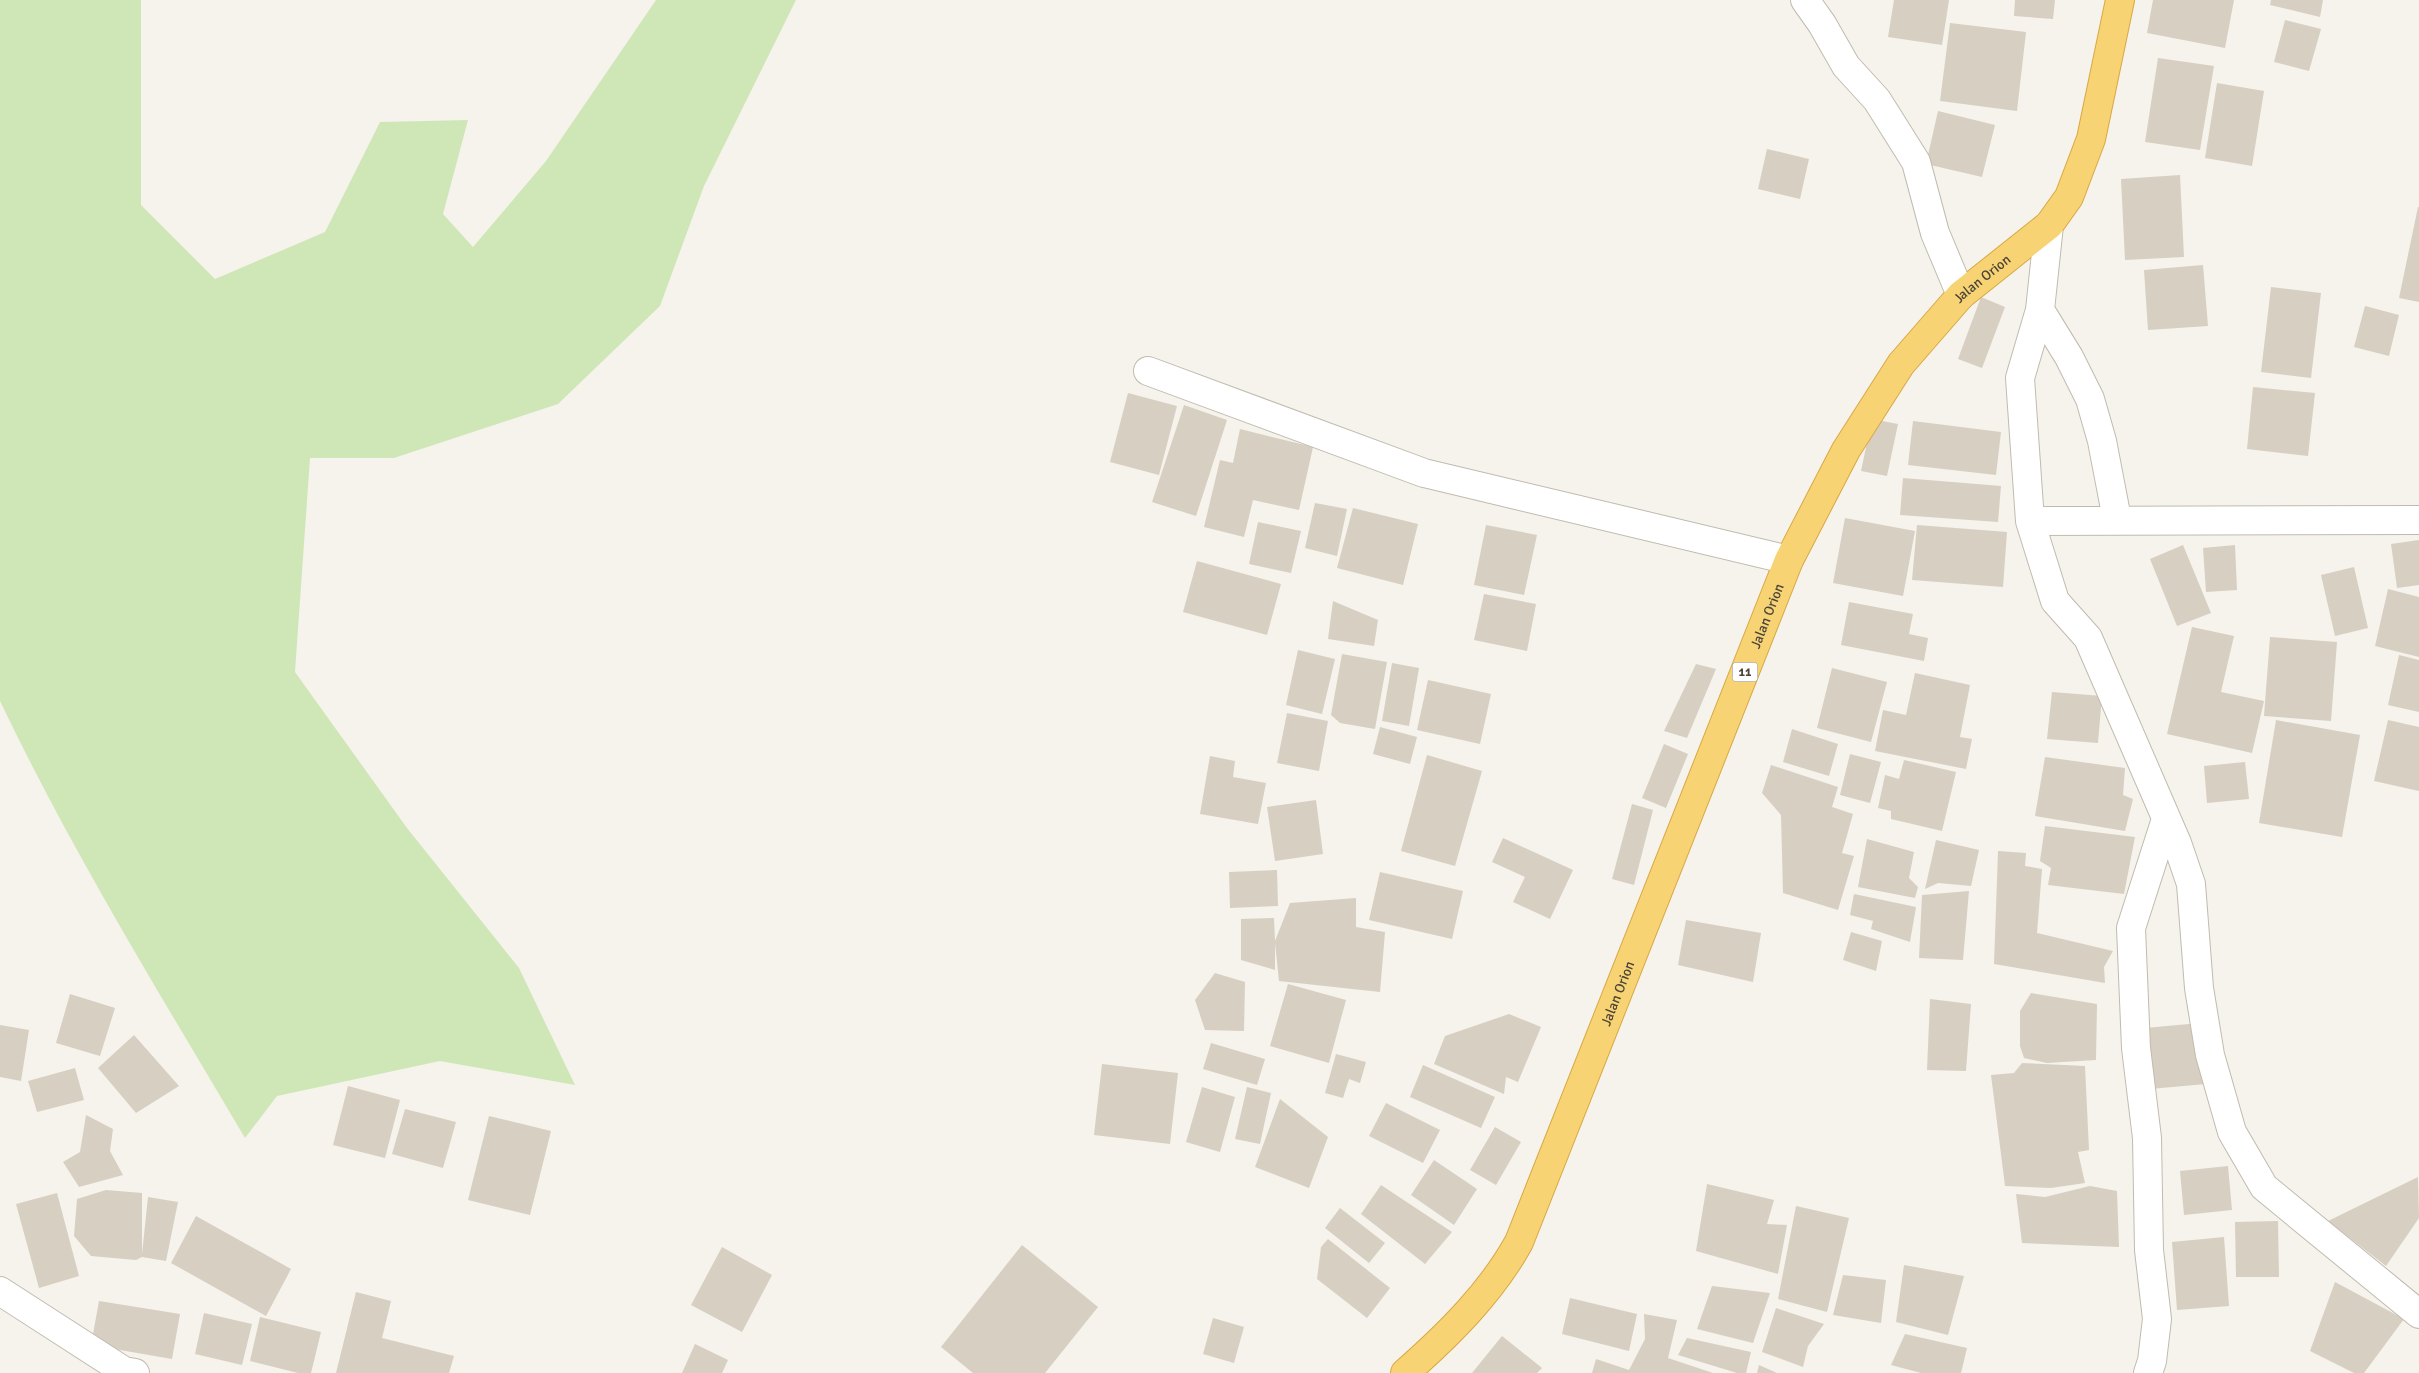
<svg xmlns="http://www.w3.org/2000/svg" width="2419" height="1373" viewBox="0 0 2419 1373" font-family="Signika,sans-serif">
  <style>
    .green { fill: #cfe7b7 }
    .building { fill: #d7cfc2 }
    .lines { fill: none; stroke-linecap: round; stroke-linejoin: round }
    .street-casing { stroke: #c1bbae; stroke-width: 30 }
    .highway-casing { stroke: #d8a843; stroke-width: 30 }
    .street { stroke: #fff; stroke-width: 28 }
    .highway { stroke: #f8d374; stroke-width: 28 }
    .labels { text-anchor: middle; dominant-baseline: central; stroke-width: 5; stroke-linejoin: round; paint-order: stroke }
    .shield { fill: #fff; stroke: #807c74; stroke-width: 1 }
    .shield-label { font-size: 12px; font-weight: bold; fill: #4a4439 }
    .street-label { font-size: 14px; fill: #4a4439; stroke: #fff }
  </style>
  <rect width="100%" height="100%" fill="#f5f3ec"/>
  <path class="green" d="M0,0h141v205l74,74 110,-47 55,-110 88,-2 -25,94 30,33 73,-86 110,-161h140l-92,186 -44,120 -102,98 -164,54h-84l-15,214 112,156 112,140 56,117 -135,-24 -163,35 -32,42c-85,-144 -173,-286 -245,-437z"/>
  <path class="building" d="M1894,0h55l-7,45 -54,-8z
    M2015,0h40l-2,19 -39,-3z
    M2153,0h81l-9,48 -78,-15z
    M2271,0h52l-3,17 -50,-12z
    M2285,20l36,9 -12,42 -35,-9z
    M1950,23l76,9 -9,79 -77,-10z
    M2158,58l56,8 -14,84 -55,-8z
    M2217,83l47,8 -12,75 -47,-8z
    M1938,111l57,14 -13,52 -56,-13z
    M1767,149l42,10 -9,40 -42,-10z
    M2180,175l4,82 -59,3 -4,-81z
    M2418,207h1v95l-20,-4z
    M2203,265l5,61 -60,4 -4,-60z
    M2271,287l50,6 -10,85 -50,-6z
    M1981,297l24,10 -23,61 -24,-9z
    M2365,306l34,9 -10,41 -35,-9z
    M2253,387l62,6 -7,63 -61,-7z
    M1128,393l49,13 -18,69 -49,-13z
    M1184,405l43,15 -31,96 -44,-14z
    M1872,419l26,5 -11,52 -26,-5z
    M1913,421l88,11 -5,43 -88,-10z
    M1240,429l73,18 -14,63 -46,-10 -9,37 -40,-10 16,-67 13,3z
    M1903,478l98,8 -3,36 -98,-7z
    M1315,503l32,6 -10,47 -32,-8z
    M1353,508l65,16 -15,61 -66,-17z
    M1845,518l70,13 -12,65 -70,-13z
    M1258,522l43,9 -10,42 -42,-9z
    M1486,525l51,10 -13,60 -50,-10z
    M1917,525l90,7 -4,55 -91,-7z
    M2419,540v45l-22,3 -6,-44z
    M2183,545l28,68 -34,13 -27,-67z
    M2235,545l2,45 -31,2 -3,-44z
    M1197,561l84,23 -14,51 -84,-23z
    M2354,567l14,61 -33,8 -14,-61z
    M2388,589l31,8v60l-44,-11z
    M1484,594l52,10 -9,47 -53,-11z
    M1333,601l45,19 -4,26 -46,-7z
    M1849,602l64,12 -4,20 19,4 -4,23 -83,-16z
    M2192,627l42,9 -13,56 43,9 -12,52 -85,-19z
    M2270,637l67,5 -6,79 -67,-5z
    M1298,650l37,9 -13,55 -36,-9z
    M1342,654l45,8 -12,67 -35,-6 -9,-8z
    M2399,655l20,5v52l-31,-7z
    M1392,663l27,5 -10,58 -27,-5z
    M1696,664l20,5 -29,69 -23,-7z
    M1832,668l55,14 -16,60 -54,-14z
    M1915,673l55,12 -10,52 12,2 -6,30 -91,-18 8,-41 23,5z
    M1428,680l63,14 -11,50 -63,-14z
    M2052,692l50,4 -4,47 -51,-4z
    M1287,713l41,8 -9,50 -42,-8z
    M2276,720l84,15 -18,102 -83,-14z
    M2388,720l31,7v64l-45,-10z
    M1380,727l37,10 -7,27 -37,-10z
    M1792,729l46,15 -9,32 -46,-14z
    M1664,744l24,10 -22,54 -24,-10z
    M1850,754l31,8 -11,41 -30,-8z
    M1427,755l55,16 -27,95 -54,-15z
    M1210,756l25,5 -2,16 33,6 -8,41 -58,-10z
    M2045,757l80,11 -2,27 10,4 -8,32 -90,-15z
    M1904,760l52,12 -14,59 -51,-12v-8l-13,-3 7,-33 14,4z
    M2245,762l4,37 -42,4 -3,-37z
    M1771,765l67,22 -6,20 21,7 -11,39 12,3 -16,54 -55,-17 -2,-78 -19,-22z
    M1316,800l7,54 -48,7 -8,-54z
    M1632,804l21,6 -19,75 -22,-6z
    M2045,826l90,11 -11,57 -76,-9 3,-17 -11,-7z
    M1503,838l70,32 -23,49 -37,-17 12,-25 -33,-15z
    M1867,839l47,13 -5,26 9,9 -3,11 -57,-11z
    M1936,840l43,10 -8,36 -33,-3 -13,6z
    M1998,851l28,2 -1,13 17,3 -5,64 76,18 -9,16 1,16 -111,-19z
    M1277,870l1,36 -48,2 -1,-36z
    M1380,872l83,19 -11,48 -83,-19z
    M1969,891l-6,69 -44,-2 3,-63z
    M1854,894l62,13 -6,35 -39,-13 2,-8 -23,-6z
    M1356,898v29l29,5 -5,60 -101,-11 -4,-38v27l-34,-10v-41l33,-1 1,23 15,-38z
    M1686,920l75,13 -8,49 -75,-17z
    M1851,932l31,9 -6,30 -33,-11z
    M1215,973l30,9 -1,49 -39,-1 -10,-30z
    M1288,984l58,16 -17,63 -59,-17z
    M2031,993l66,11 -1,56 -49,3 -23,-5 -4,-12v-35z
    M70,994l45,14 -15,48 -44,-13z
    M1930,999l41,5 -5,67 -39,-1z
    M1509,1014l32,13 -23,55 -12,-5 -2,17 -70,-30 11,-28z
    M2200,1023l6,61 -56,5 -5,-61z
    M0,1025l29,5 -8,51 -21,-4z
    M134,1035l45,51 -43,27 -38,-45z
    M1211,1043l54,16 -8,26 -54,-16z
    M1336,1054l30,8 -6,21 -11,-4 -6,19 -18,-5z
    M2022,1063l63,3 4,84 -11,2 7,31 -34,5 -46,-2 -14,-111 23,-2z
    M1102,1064l76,9 -8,71 -76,-9z
    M1423,1065l72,32 -14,31 -71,-31z
    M75,1068l9,32 -47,12 -9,-31z
    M348,1086l52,14 -15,58 -52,-13z
    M1202,1087l33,10 -15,55 -34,-10z
    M1247,1087l24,6 -11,51 -25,-5z
    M1280,1099l48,38 -19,51 -54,-21z
    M1386,1103l54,27 -17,33 -54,-27z
    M405,1109l51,13 -13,46 -51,-14z
    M86,1115l27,14 -3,22 13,24 -44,12 -16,-25 17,-10z
    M489,1116l62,15 -21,84 -62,-15z
    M1495,1127l26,15 -25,43 -26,-15z
    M1434,1160l43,29 -23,36 -43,-30z
    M2228,1166l4,44 -48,5 -4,-44z
    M2418,1177l1,41 -33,48 -58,-45z
    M1707,1184l67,16 -7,24 20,1 -9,49 -82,-23z
    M1381,1185l71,47 -27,32 -64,-50z
    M2090,1186l27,5 2,56 -97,-4 -6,-49 29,3z
    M106,1190l36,3v61l6,-57 30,5 -12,59 -24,-4 -6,3 -45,-4 -17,-20 3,-37z
    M57,1193l22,83 -40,12 -23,-84z
    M1796,1206l53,12 -22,94 -49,-13z
    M1340,1208l45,35 -16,20 -44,-35z
    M196,1216l95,53 -25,47 -95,-53z
    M2278,1221l1,56h-43l-1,-55z
    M2224,1237l5,69 -52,4 -5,-68z
    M1328,1239l62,49 -23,30 -50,-39 4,-32z
    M1022,1245l76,62 -53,66h-72l-32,-26z
    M722,1247l50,28 -30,57 -51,-27z
    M1904,1265l60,11 -16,59 -52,-13z
    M1843,1275l43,5 -5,43 -48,-8z
    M2335,1282l69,37 -40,54h-10l-44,-22z
    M1712,1286l58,7 -17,50 -56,-14z
    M356,1292l35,9 -9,37 72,18 -5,17h-113z
    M1570,1298l67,16 -8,37 -67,-17z
    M99,1301l81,13 -8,45 -81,-14z
    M1776,1308l48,16 -16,22 -5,21 -41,-15z
    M204,1313l48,11 -10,41 -47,-11z
    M1644,1314l33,6 -9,38 45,15h-121l4,-14 33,11 16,-31z
    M260,1317l61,15 -10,41h-13l-48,-12z
    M1213,1318l31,9 -10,36 -31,-9z
    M1905,1334l62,14 -6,25h-40l-30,-8z
    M1502,1336l40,32 -5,5h-65z
    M1687,1338l64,14 -5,21h-9l-59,-18z
    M695,1344l33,16 -6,13h-40z
    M1759,1365l18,8h-20z"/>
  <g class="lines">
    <defs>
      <path id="street" d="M1805,0l17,24 24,42 31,34 39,62 19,71 26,62
        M2049,225l-9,85 29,47 21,42 12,42 15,78
        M2040,310l-20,68 10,143 25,80 33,37 89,205 14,41 8,104 11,67 22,77 32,55 155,127
        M1148,371l276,102 365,87
        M2030,521l389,-1
        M0,1291l124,80 11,2
        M2148,1373l4,-12 5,-42 -8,-69 -2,-112 -11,-90 -5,-120 35,-109"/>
      <g id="highway">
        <path id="s1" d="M1405,1373c43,-38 86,-80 114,-131l270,-682 57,-110 55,-86 60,-69 88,-70 20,-28 22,-58 29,-139"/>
      </g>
    </defs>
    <use href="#street" class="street-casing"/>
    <use href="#highway" class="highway-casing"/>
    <use href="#street" class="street"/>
    <use href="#highway" class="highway"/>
  </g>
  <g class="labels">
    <rect class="shield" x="1732.5" y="662.5" width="25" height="19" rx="4"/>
    <g class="shield-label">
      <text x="1745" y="672">11</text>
    </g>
    <g class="street-label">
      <text stroke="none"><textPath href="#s1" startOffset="1252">Jalan Orion</textPath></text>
      <text stroke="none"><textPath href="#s1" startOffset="848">Jalan Orion</textPath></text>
      <text stroke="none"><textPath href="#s1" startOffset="442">Jalan Orion</textPath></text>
    </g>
  </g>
</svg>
